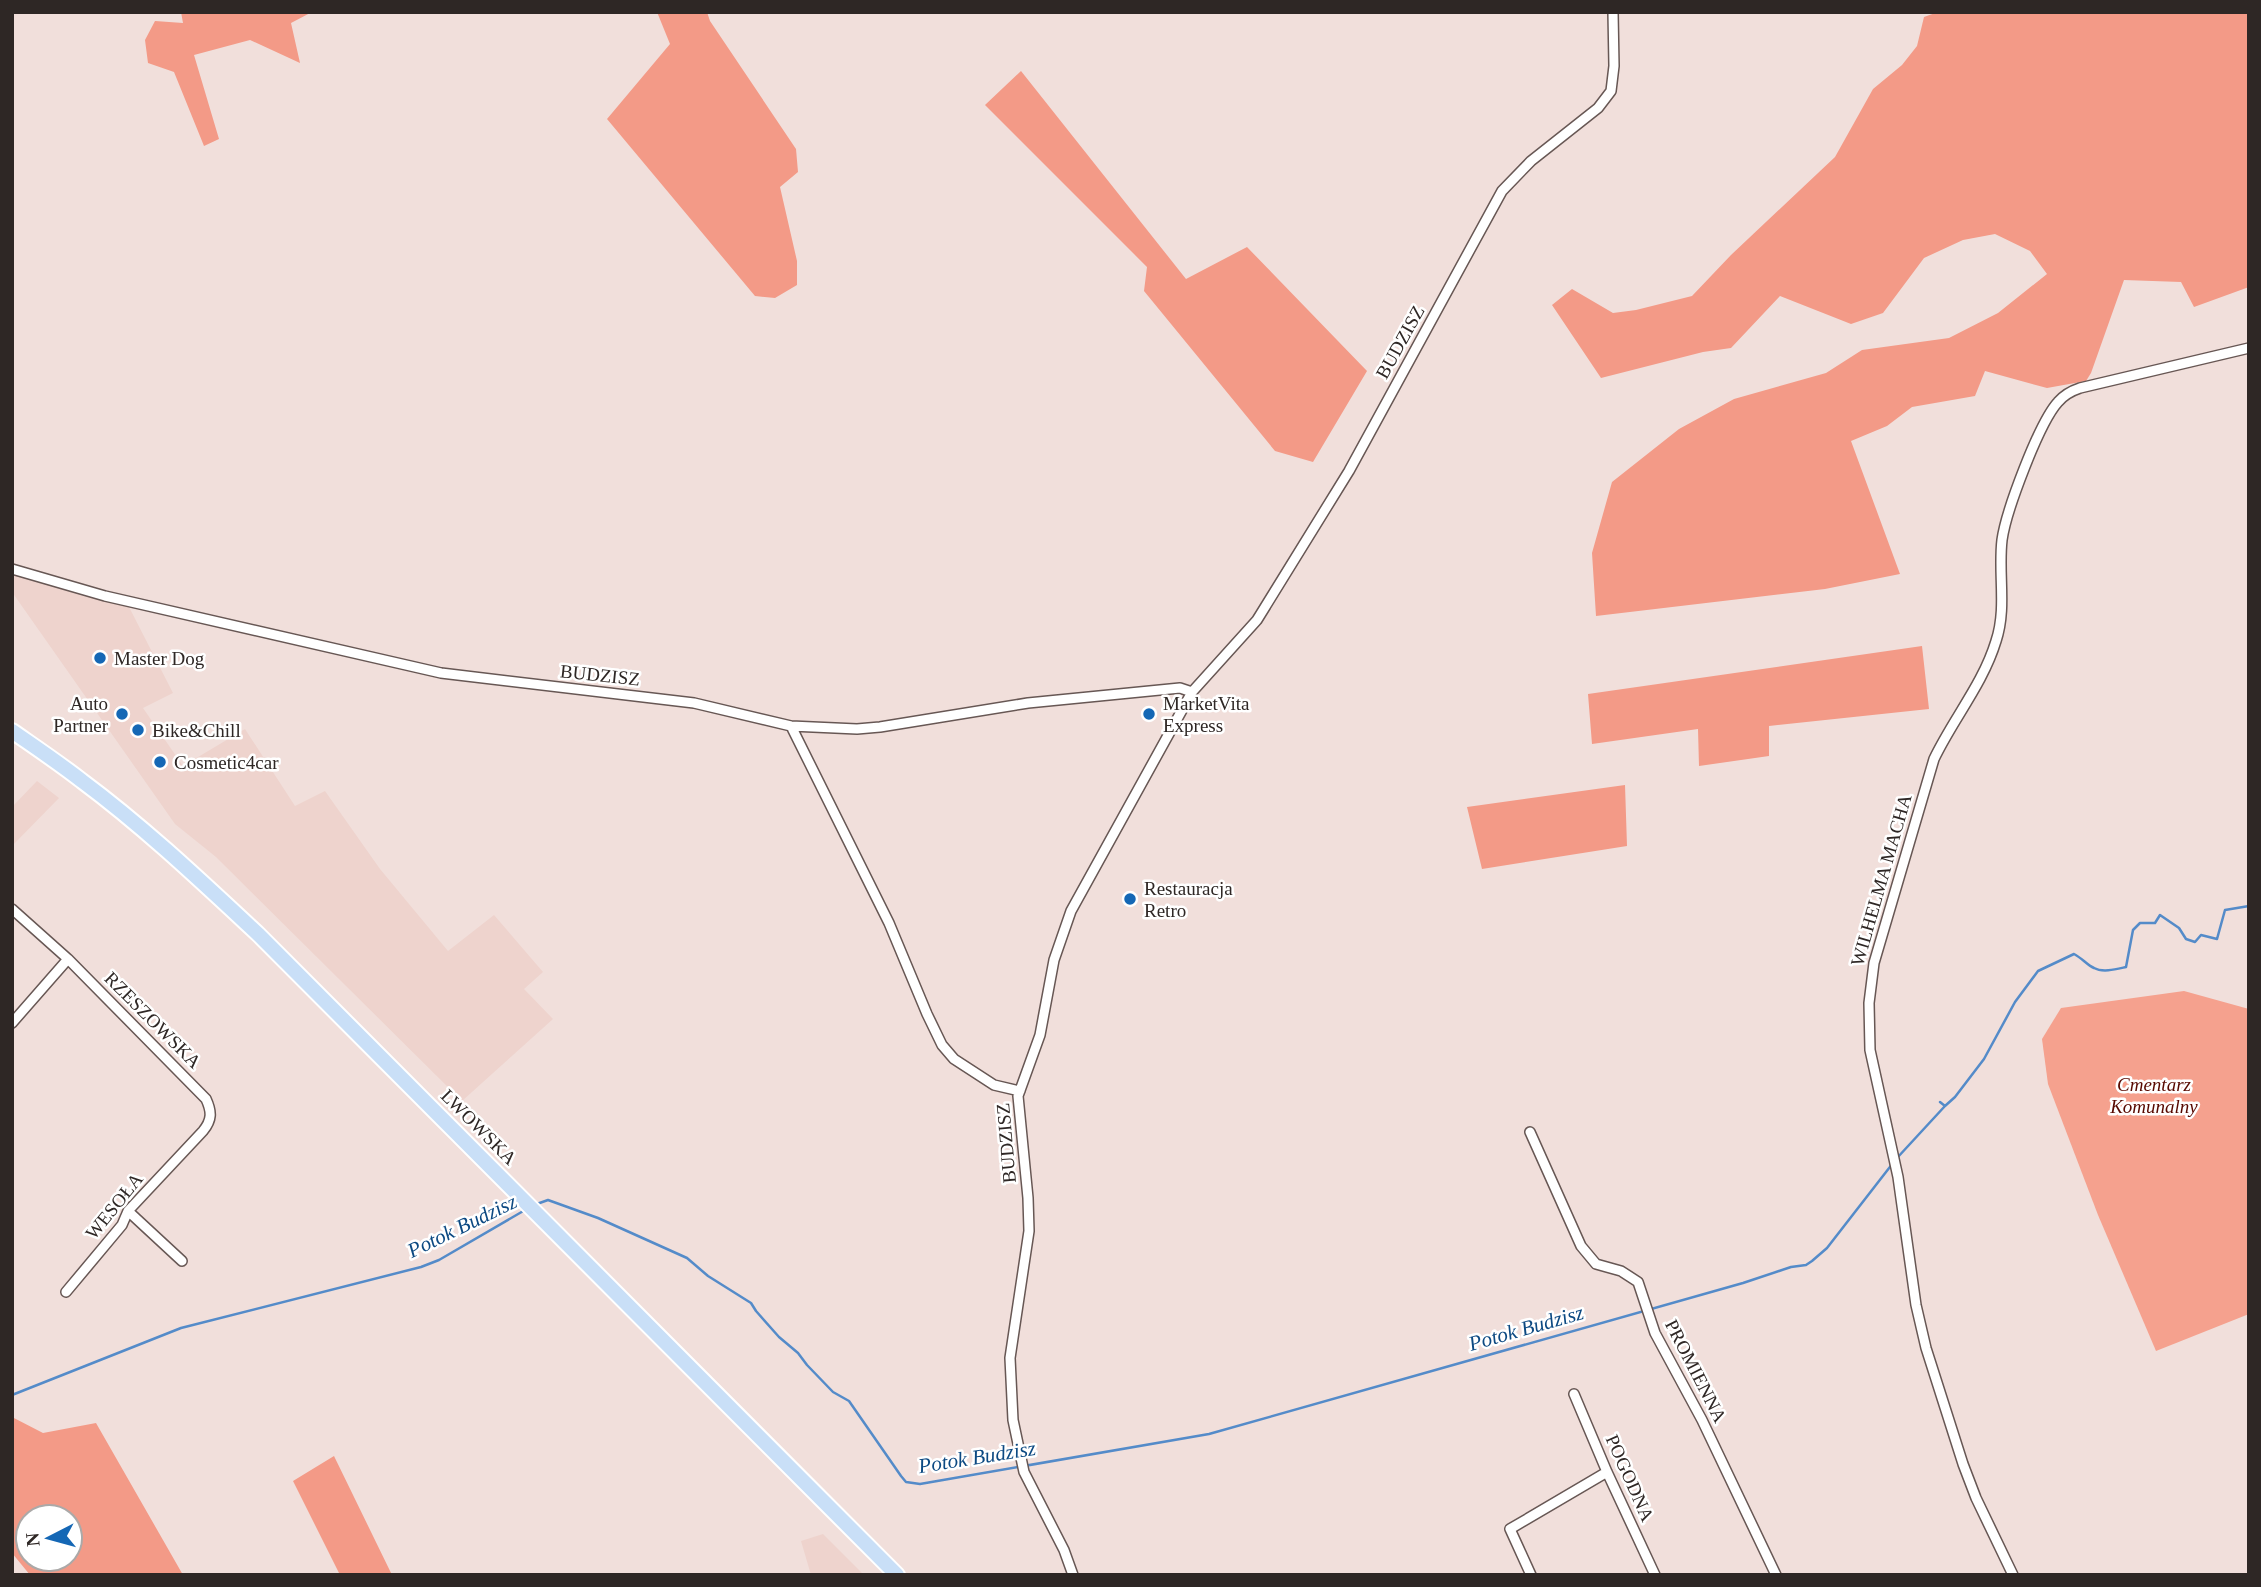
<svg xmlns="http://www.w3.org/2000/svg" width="2261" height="1587" viewBox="0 0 2261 1587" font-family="'Times New Roman',serif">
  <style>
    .built { fill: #eed3cd }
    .green { fill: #f5a18e }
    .forest { fill: #f39a87; fill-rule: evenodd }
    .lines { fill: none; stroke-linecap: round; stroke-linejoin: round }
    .stream { stroke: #548bc9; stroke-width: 2.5 }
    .minor-casing { stroke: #675754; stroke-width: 12 }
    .primary-casing { stroke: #fff; stroke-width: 18 }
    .minor { stroke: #fff; stroke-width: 9 }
    .primary { stroke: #c9dff7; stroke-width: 14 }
    .poi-dot { fill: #1467b5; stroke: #fff; stroke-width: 2.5 }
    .labels { text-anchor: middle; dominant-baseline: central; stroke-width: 5; stroke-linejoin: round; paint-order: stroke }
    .street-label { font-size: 19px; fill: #2e2725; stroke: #fff }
    .poi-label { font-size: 19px; fill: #2e2725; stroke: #fff; text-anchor: start }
    .park-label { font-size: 19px; font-style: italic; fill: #580900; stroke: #fff }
    .water-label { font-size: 21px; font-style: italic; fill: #0c4982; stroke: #fff }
  </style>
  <rect width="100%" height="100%" fill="#f1dfdb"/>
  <path class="built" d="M12,573l71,23 45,9 45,88 -30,15 40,58 62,-37 50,77 30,-15 55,78 68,82 46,-36 49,57 -19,17 29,30 -91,82 -246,-244 -41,-33 -163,-232z
    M37,781l22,17 -47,48v-39z
    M823,1534l41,41h-53l-10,-34z"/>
  <path class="green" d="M2184,991l65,18v305l-93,37 -58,-136 -50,-131 -6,-45 19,-31z"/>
  <path class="forest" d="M181,12h131l-21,11 9,40 -50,-23 -56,15 25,84 -15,7 -30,-74 -26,-9 -3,-23 10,-19 28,2z
    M657,12h50l3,9 86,128 2,23 -18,15 17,74v24l-22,13 -20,-2 -148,-177 63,-75z
    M1938,12h311v275l-55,20 -13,-25 -57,-2 -33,93 -5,8 -39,7 -62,-17 -10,25 -63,11 -25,19 -36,15 49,133 -75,15 -229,27 -4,-63 20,-71 67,-53 55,-30 92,-26 36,-23 87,-12 49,-25 49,-39 -17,-23 -35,-17 -32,6 -39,18 -41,55 -32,11 -71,-28 -49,52 -28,4 -102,26 -49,-73 20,-16 41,24 23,-3 56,-14 39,-41 104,-98 38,-68 29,-24 15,-19 7,-29z
    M1021,71l165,208 61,-32 120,124 -54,91 -38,-11 -131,-160 3,-24 -162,-162z
    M1922,646l7,63 -160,17v30l-70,10 -1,-37 -106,15 -4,-50z
    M1625,785l2,61 -145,23 -15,-62z
    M12,1417l31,16 53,-10 87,152h-153l-18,-22zM70,1517v42h-42v-42z
    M334,1456l58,119h-52l-47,-94z"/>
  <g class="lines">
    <path class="stream" d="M1945,1106l10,-9 29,-38 31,-57 23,-31 36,-17c8,4 13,11 20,14 9,5 23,1 32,-1l7,-37 7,-7h15l5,-8 19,13 7,11 9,3 6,-7 16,4 8,-29 24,-4
      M1897,1158l48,-52 -5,-4
      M534,1205l14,-5 50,18 89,40 21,18 43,27 5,8 23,26 19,16 9,12 26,27 16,9 52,75 5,6 14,2 289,-50 534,-151 48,-16 15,-2 6,-4 15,-13 66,-85
      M12,1395l169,-67 240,-61 18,-7 86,-50"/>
    <defs>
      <path id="minor" d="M12,569l93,27 336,77 253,30 97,23 66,3 23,-2 148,-24 152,-15 12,4
        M791,726l98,197 38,91 15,31 12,14 40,26 26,6
        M12,909l56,50 138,140c6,13 6,21 -3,32l-75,80 -6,14 -56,67
        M12,1023l56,-64
        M1530,1132l51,114 15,18 25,7 17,11 17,51 47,87 74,155
        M128,1211l54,50
        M1574,1394l33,78 48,103
        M1073,1575l-9,-25 -40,-78 -11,-52 -3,-62 19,-127 -1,-33 -10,-102 22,-61 14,-75 17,-49 121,-219 65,-72 92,-149 153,-280 29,-30 67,-53 13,-17 3,-25 -1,-54
        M1531,1575l-21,-46 97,-57
        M2013,1575l-37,-77 -13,-34 -37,-116 -10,-43 -18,-128 -28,-127 -1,-47 5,-40 60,-204c19,-40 49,-75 62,-118 11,-33 2,-67 6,-101 4,-29 37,-117 56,-138 6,-7 13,-11 22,-14l169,-40"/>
      <path id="primary" d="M12,731c23,16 47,32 70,50 62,46 120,101 177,154l638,640"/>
    </defs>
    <use href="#minor" class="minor-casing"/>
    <use href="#primary" class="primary-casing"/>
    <use href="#minor" class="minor"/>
    <use href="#primary" class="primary"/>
  </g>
  <g class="poi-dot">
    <circle cx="100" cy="658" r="7"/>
    <circle cx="122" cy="714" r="7"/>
    <circle cx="1149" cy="714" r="7"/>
    <circle cx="138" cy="730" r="7"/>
    <circle cx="160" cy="762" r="7"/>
    <circle cx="1130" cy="899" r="7"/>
  </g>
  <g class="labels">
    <g class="street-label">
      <text transform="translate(1400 342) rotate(-61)">BUDZISZ</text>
      <text transform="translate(600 675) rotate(6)">BUDZISZ</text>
      <text transform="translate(1881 880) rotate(-74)">WILHELMA MACHA</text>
      <text transform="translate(153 1020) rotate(45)">RZESZOWSKA</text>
      <text transform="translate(479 1127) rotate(45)">LWOWSKA</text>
      <text transform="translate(1006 1143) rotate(-95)">BUDZISZ</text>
      <text transform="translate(114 1206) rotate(-51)">WESOŁA</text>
      <text transform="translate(1696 1371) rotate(63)">PROMIENNA</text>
      <text transform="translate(1630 1478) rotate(66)">POGODNA</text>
    </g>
    <g class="poi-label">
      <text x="114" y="658">Master Dog</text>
      <text x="108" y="703" text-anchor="end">Auto<tspan x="108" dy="22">Partner</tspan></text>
      <text x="1163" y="703">MarketVita<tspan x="1163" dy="22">Express</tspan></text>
      <text x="152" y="730">Bike&amp;Chill</text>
      <text x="174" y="762">Cosmetic4car</text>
      <text x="1144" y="888">Restauracja<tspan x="1144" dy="22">Retro</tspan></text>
    </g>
    <g class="park-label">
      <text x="2154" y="1084">Cmentarz<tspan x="2154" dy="22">Komunalny</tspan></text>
    </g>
    <g class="water-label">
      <text transform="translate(462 1226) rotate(-26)">Potok Budzisz</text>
      <text transform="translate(1526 1328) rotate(-16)">Potok Budzisz</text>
      <text transform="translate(977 1457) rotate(-9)">Potok Budzisz</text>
    </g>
  </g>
  <rect width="2261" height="1587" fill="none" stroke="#2e2725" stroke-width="28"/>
  <g transform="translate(49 1538) rotate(264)"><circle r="33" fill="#ffffff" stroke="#aba9a8" stroke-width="2"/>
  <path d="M0-5L12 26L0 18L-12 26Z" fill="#1467b5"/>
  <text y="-10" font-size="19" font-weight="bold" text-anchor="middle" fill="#2e2725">N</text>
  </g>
</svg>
